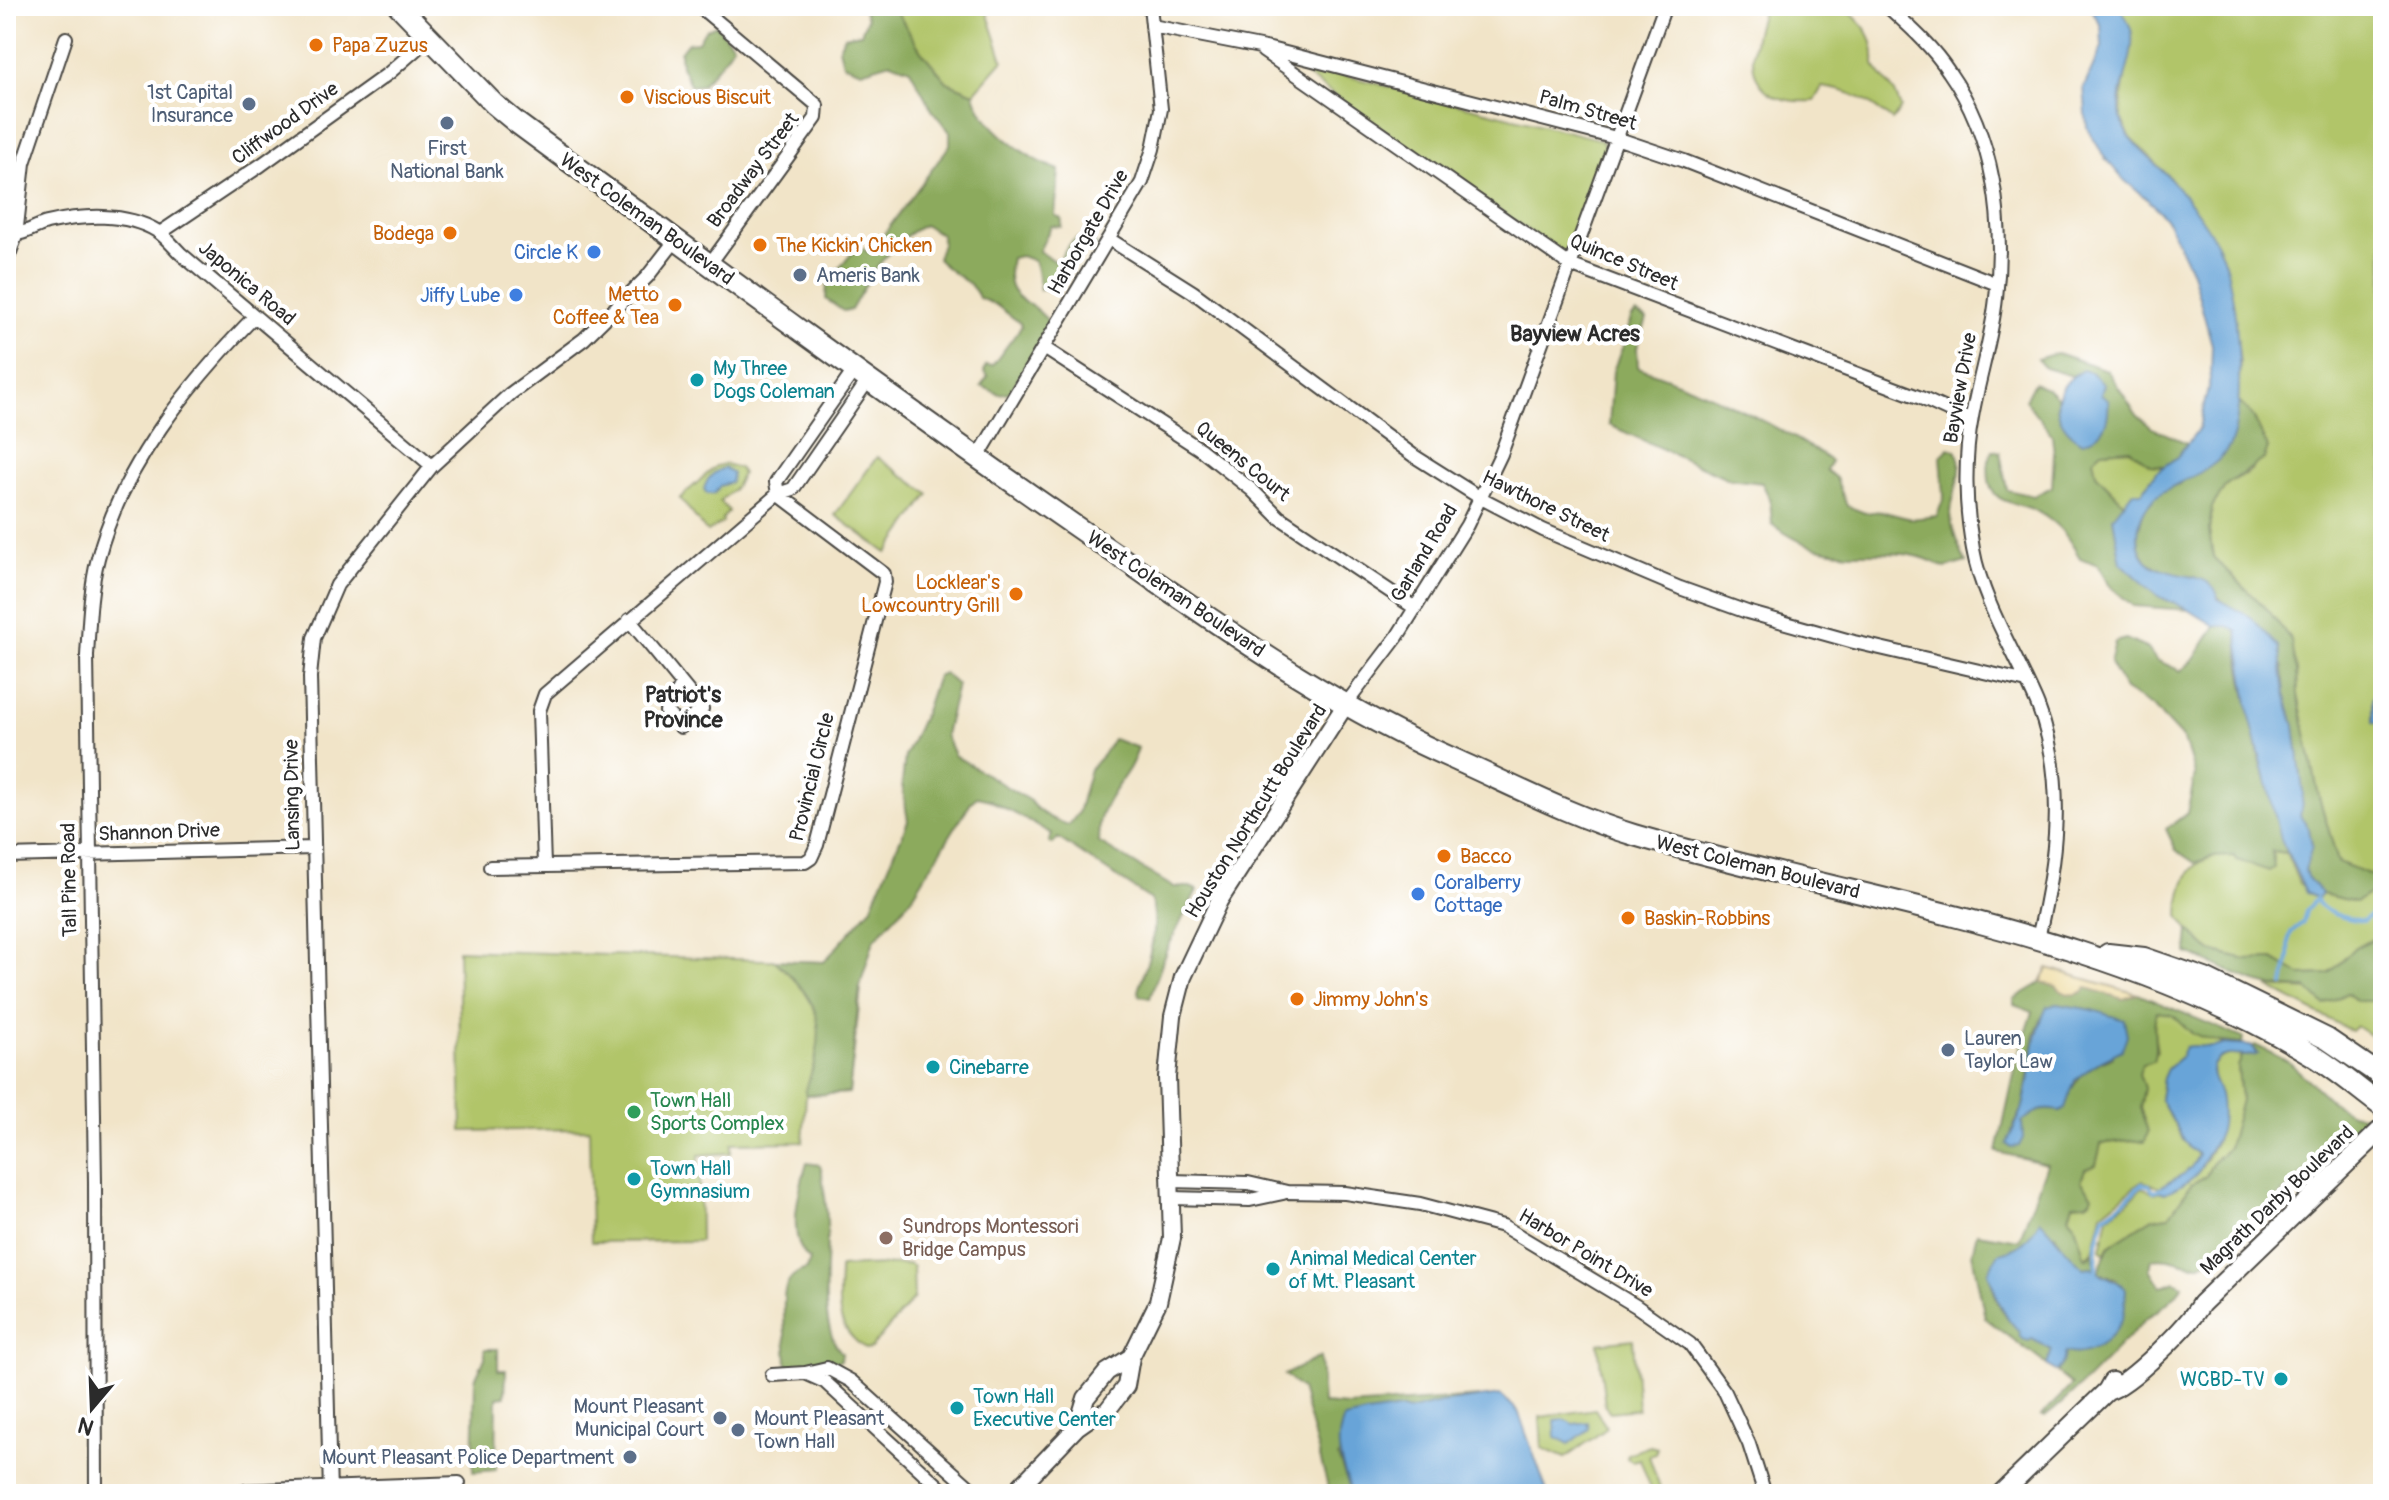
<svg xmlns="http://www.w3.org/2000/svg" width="2389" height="1500" viewBox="0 0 2389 1500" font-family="Pangolin,sans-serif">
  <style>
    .green { fill: #b1c569; stroke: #6e784a; stroke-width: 2 }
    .forest { fill: #8caa5d; stroke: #5c6a44; stroke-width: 2; fill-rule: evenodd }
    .sand { fill: #eeda9e; stroke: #8c8264; stroke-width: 2 }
    .water { fill: #67a4d8; stroke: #496882; stroke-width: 2 }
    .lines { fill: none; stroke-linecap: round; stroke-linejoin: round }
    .stream { stroke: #67a4d8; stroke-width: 4 }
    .minor-casing { stroke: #494743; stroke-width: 16 }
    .tertiary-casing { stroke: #494743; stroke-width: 20 }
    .secondary-casing { stroke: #494743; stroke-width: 22 }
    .primary-casing { stroke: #494743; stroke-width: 24 }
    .minor { stroke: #fff; stroke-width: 12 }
    .tertiary { stroke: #fff; stroke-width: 16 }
    .secondary { stroke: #fff; stroke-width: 18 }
    .primary { stroke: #fff; stroke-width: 20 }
    .food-dot { fill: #e8710a; stroke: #fff; stroke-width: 3 }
    .service-dot { fill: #5c6f8a; stroke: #fff; stroke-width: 3 }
    .shop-dot { fill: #3f7fe0; stroke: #fff; stroke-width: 3 }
    .culture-dot { fill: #0f9aa8; stroke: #fff; stroke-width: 3 }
    .leisure-dot { fill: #2e9e5b; stroke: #fff; stroke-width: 3 }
    .education-dot { fill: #8d6e63; stroke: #fff; stroke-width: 3 }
    .labels { text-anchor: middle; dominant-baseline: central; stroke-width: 8; stroke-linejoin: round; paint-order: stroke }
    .food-label { font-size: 20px; fill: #c56008; stroke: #fff; text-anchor: start }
    .service-label { font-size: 20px; fill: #4e5e75; stroke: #fff; text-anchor: end }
    .street-label { font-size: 20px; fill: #2b2b2b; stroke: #fff }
    .shop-label { font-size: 20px; fill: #366cbe; stroke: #fff; text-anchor: end }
    .culture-label { font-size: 20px; fill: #0d838f; stroke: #fff; text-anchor: start }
    .leisure-label { font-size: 20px; fill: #27864d; stroke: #fff; text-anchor: start }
    .education-label { font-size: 20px; fill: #785e54; stroke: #fff; text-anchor: start }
    .neighbourhood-label { font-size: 22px; font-weight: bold; fill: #2b2b2b; stroke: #fff }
  </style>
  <rect width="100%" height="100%" fill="#fff"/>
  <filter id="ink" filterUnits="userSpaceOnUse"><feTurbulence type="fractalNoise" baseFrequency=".0125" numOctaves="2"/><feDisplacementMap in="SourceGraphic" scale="16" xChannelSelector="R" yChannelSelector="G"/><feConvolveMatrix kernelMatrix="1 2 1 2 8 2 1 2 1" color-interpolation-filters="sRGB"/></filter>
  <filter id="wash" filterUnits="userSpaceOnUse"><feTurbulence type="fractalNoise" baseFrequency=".006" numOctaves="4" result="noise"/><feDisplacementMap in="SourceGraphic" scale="32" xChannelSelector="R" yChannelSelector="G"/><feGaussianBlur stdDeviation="1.8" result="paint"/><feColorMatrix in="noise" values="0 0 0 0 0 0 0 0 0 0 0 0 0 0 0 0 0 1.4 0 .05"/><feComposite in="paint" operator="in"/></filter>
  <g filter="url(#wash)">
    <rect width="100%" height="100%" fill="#f1e4c8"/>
    <path class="green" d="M893,6h92l18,54 -29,33 -27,-11 -26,-31z
      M1764,6h79c21,19 33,29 31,59l21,28 6,15 -9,12c-24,-19 -38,-29 -70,-33l-8,14c-70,5 -69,-44 -50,-95z
      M2120,6h263v869l-5,3 -40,-16 -19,-65 -21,-102 -1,-25 -63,-91 -21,-22 -4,-26 3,-24 14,-22 24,-14 18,-23 -15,-32 -15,-15 2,-38 -8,-68 -10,-40 -50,-75 -41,-42 -10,-20 1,-22 10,-62z
      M1311,67l291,73 4,7 -38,104 -9,1 -252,-176z
      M2130,449l20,16 15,1 -9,6 -14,20h-10l-8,11 -28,-29 -3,-15 9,-8z
      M877,457l52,37 -42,59 -52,-38z
      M725,464l14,4 3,6 -8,15 -14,12 9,10 -7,8 1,3 -16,10 -27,-34 36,-32z
      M2272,851l14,2 13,30 19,16 4,-5 34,8 27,-17v49l-27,13 -27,27 -28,1 -28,-16 -27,1 -35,-9 -22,-21 -10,-14c2,-71 39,-58 93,-65z
      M458,950l366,12 37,28 -12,103 -43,2 -3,47 -71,1 -1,10 -32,2 1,86 -109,1 -2,-113 -127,2z
      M2268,987l79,6 10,8h26v54l-7,-5 4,-8 -24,-16 -5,5z
      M2157,1011l22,6 13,16 32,11 -9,5 -6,-2 -28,10 -14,12 -4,9 -3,21 24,42 14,13c-6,21 -22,22 -38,33l-17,-6 -5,3 -36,29 -9,38 -8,7 -11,-36 -5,-6 4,-12 6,-3 8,-10 -6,-10 4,-12 11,-4 5,-21 29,-4 14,2 4,-10 -8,-24 4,-20 -5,-14 3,-10 15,-13 -5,-29z
      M2229,1054l13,2 -4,11 3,34 -13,47 -14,13 -8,14 -15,10 -22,31 -16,2 -44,28 -4,7 -4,-4 7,-33 18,-12 16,-17 13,6 4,-2 6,2 34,-22 17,-30 4,-46 -7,-17 -1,-11 6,-8z
      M909,1264l4,3 1,31 -43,50 -5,1c-35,-24 -26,-44 -26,-82z
      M1633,1339l5,70 -28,3 -5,-6 -7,-63z
      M1595,1409l12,19 -42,30 -23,-10 -2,-31z
      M1650,1446l7,2 -2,5 -6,3 13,38h-9l-13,-35 -8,2 -5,-3 1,-4z"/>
    <path class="forest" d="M862,6h31l28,45 26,31 27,11c8,34 53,66 85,77l-4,45 7,4 -1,8 -10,-1 -12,25 18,12c11,-17 20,-37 40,-18l-2,4h-15l-32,41h-8c-3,-11 -1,-19 -6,-29l-13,-5 -10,2c-10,48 20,37 40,67l-41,67 -11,2 -18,-8 7,-10 -4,-4 2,-7 6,1 29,-39 -1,-4 -24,-18 -17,-7c-6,-18 -31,-24 -42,-40l5,-14 -1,-10 -17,-9c-34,16 -55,53 -73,85l-8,1 -17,-12 1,-16 31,-37 12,7 80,-108v-13l-18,-22 -22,-41 -19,-7 -30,9 -18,-7 -4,-16 5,-12 17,-3 6,-14z
      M716,25l17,20c-6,15 -22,26 -31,40l-11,1 -10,-20 -1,-14 7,-9 11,-1 7,-12z
      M1636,313l11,6 -10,29 1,19c67,24 134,54 193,94l-5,9 10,8 11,28 18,7 16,-2 30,8 26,-3 7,-19 -3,-41 8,-8 7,2c11,23 -4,39 -5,63 0,17 7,33 15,49l-21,6c-43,-26 -77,-8 -123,-19 -19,-4 -35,-14 -50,-25l-2,-25 -8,-16 -33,-4 -120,-54 4,-54 11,-28 7,-25z
      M2057,353l50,17 30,45 15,13 35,15 -10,14 -12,9 -15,-1 -20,-16 -28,2 -9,8 3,15 28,29 -11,14 8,46 37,33 31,14 -56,-4 -23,-20 -12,-21 -18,-7c-12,-21 -20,-34 -42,-46 -18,-11 -45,-5 -49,-32 -1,-12 -2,-19 4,-30l7,2 7,38 27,6 18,-9 2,-33 -2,-19 -27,-35 9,-17 15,6 8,8v11l44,-14 3,-10 -21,-13 -11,5 -27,-8 -8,-9z
      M2238,401l15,15 15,32 -4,11 -38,26 -14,22 -3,24 4,26 55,53 23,30 6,30 1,25 21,102 19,65 40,16 5,-3v10l-27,17 -34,-8 -15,-17 -2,-7 7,-25 -3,-16 -9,-13 3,-23 -8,-67 -10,-32 -2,-27 -57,-63 -31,-27 -30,-5 -18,-11 -8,-13 -1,-16 5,-19 10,-14 12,-10 14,-5 50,-38z
      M2215,626h13l9,5 4,38 17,83 28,101 -14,-2 2,17 -5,3 -32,-11 -2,-4 -24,1 -16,6 -19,-13 -10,-21 21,-16 8,-38 -11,-35 -31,-33 -28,-17 -15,-27 5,-21 11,-3 22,10 8,11 25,11 14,-13z
      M944,673l13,12 -12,50 9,20 76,46c8,12 26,21 39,24l9,-12 12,-44 13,-14 10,-16 25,9c-7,27 -29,42 -37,68 -3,8 -2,18 -3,26l75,45h17l7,3 -31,61 -16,47 -10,-2 -2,-5c9,-30 23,-60 13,-91l-93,-62 -5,6 -4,-1 3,-9 -62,-34 -13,-3 -6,5 -60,97 -37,41 -14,45 -11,108 -43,2 -1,-4c23,-62 20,-86 -31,-131l50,2 47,-54 37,-87 -6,-37 3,-28 19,-42 13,-38z
      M2189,930l22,21 35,9 27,-1 28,16 28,-1 27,-27 27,-13v67h-26l-10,-8 -23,12 -18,-17c-48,4 -75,-19 -119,-35z
      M2041,983l46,5 36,11 15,-5 105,44 -1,6c-16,-1 -39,-3 -52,-13 -14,-11 -13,-17 -33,-19 -7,17 2,33 -4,49l-11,3 -3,10 5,14 -4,20 8,24 -3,10 -15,-2 -29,4 -5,21 -11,4 -4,12 12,14 -2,5 -4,3 -14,1 -4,12 5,6 11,35h4l4,-6 2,18 -11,-1 -18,-15 -11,-19 -24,1 -14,15 -18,3 -11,19c3,8 5,17 8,25 8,27 34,40 56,53l-5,15 -62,-47 -13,-65 5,-20 42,7 28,-76 -50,-12 20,-91 16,-49 -19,-7v-6zM2057,1004l36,6 20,47c-33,11 -38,25 -53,54 -27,-4 -30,4 -49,21l12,-24 12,-74 7,-17z
      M2255,1045l34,17 44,41 18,10 13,3c-2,21 -22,28 -37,38 -31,23 -59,54 -87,80 -12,10 -25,25 -40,30 -14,4 -28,-9 -48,-5l-2,10 11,18 14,-6 7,4c-8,18 -28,25 -41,39 -32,32 -60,65 -96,93l-4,-1 31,-31 -16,-13 7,-10 3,-11 51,-72 -19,-7 11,-26 44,-28 16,-2 22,-31 15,-10 8,-14 14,-13 13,-48 -3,-33 4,-11h12l3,-5 -4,-3z
      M807,1163l13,2 2,7c1,16 5,32 5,49 2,35 -11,106 15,132l-1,7 -9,4 -45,3c0,-20 -6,-59 -2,-77 3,-12 11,-18 22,-21l3,-9c-25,-20 -11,-71 -3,-97z
      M485,1349h13v21h8l-1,26 -8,1 -1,73 -23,2 2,-93 10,-21z
      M1320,1357l3,47 25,2 131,-9 -71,14 -7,-2 -63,48 14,37h-22l-29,-105 -17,-14z"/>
    <path class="sand" d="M2048,968l90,26 -15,5 -36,-11c-9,10 -22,8 -31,-2l-15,-3z"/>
    <path class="water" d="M2090,6h30c4,8 11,19 12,28 3,28 -17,57 -11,84 6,27 38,45 54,66 17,21 36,45 47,71 15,35 26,158 7,192 -23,40 -89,31 -91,88 -1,57 78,25 80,64l33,18 28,30 6,47 10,32 8,67 -3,23 9,13 3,17 -7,24 2,7 15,17 -4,5 -12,-6 -25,-54 -31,-122 -13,-86 -9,-5h-13l-26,-16 -31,-14 -37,-33 -8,-46 19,-25h10l14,-20 21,-15 22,-29 12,-54 1,-29 -20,-73 -24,-50 -14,-17 -31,-26 -18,-21 -18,-30 -3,-41 18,-40 -1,-21z
      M2083,370l9,3 12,11 -3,10 7,5c2,20 -4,37 -25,43 -33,-18 -35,-54 0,-72z
      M725,468l7,5 -1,9 -11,4 -6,8h-7l-3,-5c3,-11 11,-19 21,-21z
      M2383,666v57l-10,-1v-23z
      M2057,1004l36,6 31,10 3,15 -5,15 -24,12 -23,18 -10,28 -5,3c-18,-3 -24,-1 -38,11l1,16 -4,8 -7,1 -5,-3c4,-12 11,-23 15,-34 10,-34 9,-71 25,-103z
      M2224,1044l27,2 7,8c-13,6 -29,-5 -41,6 -11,10 -1,23 3,34 2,9 2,22 1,31 -1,11 -7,18 -13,27 -3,5 -5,11 -8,17 -7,12 -22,18 -35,24l-9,-3c17,-12 36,-15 42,-36l-9,-6 -29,-49 3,-21 4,-9 14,-12 4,-10c14,-4 26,4 39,-3z
      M2040,1220c16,16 27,34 44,48l8,-1c9,10 23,10 34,22 -1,9 0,23 -4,31 -10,21 -35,39 -56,32l-3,10 -7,10 -9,-7 5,-15 -20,-11 -3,2 -7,-2 -3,-5 1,-2c-20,-19 -23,-36 -32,-60l11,-19c22,-4 30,-14 41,-33z
      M1501,1395l17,16 30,83h-196c-9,-26 -20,-48 -8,-75l22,-5 35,-5 7,2 32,-8z
      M1564,1419l9,5 15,-2 1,7 -20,15 -13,-7 -1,-17z"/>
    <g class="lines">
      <path class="stream" d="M2283,986c1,-10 5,-18 6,-28 2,-19 -6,-23 14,-35l3,-12 10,-12c7,16 31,19 47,22l20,-15
        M2096,1272l1,-30 7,-26 17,-12 21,-20 7,1 5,6 7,-3"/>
    </g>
  </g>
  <g filter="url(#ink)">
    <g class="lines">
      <defs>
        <path id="minor" d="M699,6l118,99 -1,13 -107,147
          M1887,6c22,20 45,40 62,66 45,64 56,149 47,226 -4,40 -17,79 -24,119 -8,42 -7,90 1,132 10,56 44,106 65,157 29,74 18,157 0,232
          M1152,26l118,23 346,89 68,23 313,123
          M1263,51l307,214 351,133 50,23
          M160,233l101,-68 128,-92 40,-35
          M6,234c15,3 27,-7 41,-11 35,-8 79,-11 110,8 9,6 16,15 23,22l252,213
          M1109,239l84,53 221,164 65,41 64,33 137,58 67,24 107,30 173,40
          M6,263l10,-27 8,-73 42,-125
          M1044,348l156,101 52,41 27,27 136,91
          M855,369l-79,113 2,12 15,-5 76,-110
          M978,457l164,-275 11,-33 8,-40 -11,-103
          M629,620c24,28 47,57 71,86l2,3 -21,18 -15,-15c0,-13 14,-16 15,-28
          M1346,704l51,-67 70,-112 34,-71 164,-448
          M6,856l308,-8
          M490,867l315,-5 6,-4 6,-13 68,-263 -1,-8 -106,-80 -233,200 -6,17 5,155
          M1171,1181l77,2 39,9 58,1 75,11 83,22 133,80 54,38 35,48 24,52 16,50
          M1171,1198l79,2 33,-7
          M805,1373l20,9 122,112
          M772,1375l33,-2 22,-5 24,13 126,113
          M96,1494l-1,-312 -8,-526c2,-33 3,-67 11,-98 24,-93 91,-174 157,-242
          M154,1494l305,-11
          M330,1494l-20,-817 4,-39 23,-53 95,-119 78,-72 74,-55 63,-62 28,-36"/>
        <path id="tertiary" d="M1077,1427l9,-29 21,-26 24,-15
          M1013,1494l64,-67 17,-12 12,-3 20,-26 5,-29 27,-55 14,-64 -5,-161 6,-61 10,-39 36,-76 127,-197"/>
        <path id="secondary" d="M2107,1391c23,-6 82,-66 94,-87l182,-176
          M2001,1494l106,-103 5,-9"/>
        <path id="primary" d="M399,6l95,98 23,19c190,140 380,280 574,414 118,80 233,166 365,223 58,26 117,57 178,75 228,67 473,95 680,221 24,15 46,34 69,51
          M2108,954l36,4 61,21 122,60 56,38"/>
      </defs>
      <use href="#minor" class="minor-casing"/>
      <use href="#tertiary" class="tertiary-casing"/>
      <use href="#secondary" class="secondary-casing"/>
      <use href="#primary" class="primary-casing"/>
      <use href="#minor" class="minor"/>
      <use href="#tertiary" class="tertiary"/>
      <use href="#secondary" class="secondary"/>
      <use href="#primary" class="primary"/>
    </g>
  </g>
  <g class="food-dot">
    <circle cx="316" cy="45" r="8"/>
    <circle cx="627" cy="97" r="8"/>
    <circle cx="450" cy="233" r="8"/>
    <circle cx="760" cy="245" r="8"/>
    <circle cx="675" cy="305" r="8"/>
    <circle cx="1016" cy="594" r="8"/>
    <circle cx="1444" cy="856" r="8"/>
    <circle cx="1628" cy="918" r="8"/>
    <circle cx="1297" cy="999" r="8"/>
  </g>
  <g class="service-dot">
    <circle cx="249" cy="104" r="8"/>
    <circle cx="447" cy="123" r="8"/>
    <circle cx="800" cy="275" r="8"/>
    <circle cx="1948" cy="1050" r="8"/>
    <circle cx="720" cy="1418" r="8"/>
    <circle cx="738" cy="1430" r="8"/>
    <circle cx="630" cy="1457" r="8"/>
  </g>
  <g class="shop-dot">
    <circle cx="594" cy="252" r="8"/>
    <circle cx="516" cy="295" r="8"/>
    <circle cx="1418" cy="894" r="8"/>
  </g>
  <g class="culture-dot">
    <circle cx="697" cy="380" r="8"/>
    <circle cx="933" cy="1067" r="8"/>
    <circle cx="634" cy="1179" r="8"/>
    <circle cx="1273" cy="1269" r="8"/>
    <circle cx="2281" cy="1379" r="8"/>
    <circle cx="957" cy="1408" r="8"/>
  </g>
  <circle class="leisure-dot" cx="634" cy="1112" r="8"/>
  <circle class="education-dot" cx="886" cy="1238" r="8"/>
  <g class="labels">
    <g class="food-label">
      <text x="332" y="45">Papa Zuzus</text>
      <text x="643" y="97">Viscious Biscuit</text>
      <text x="434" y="233" text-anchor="end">Bodega</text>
      <text x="776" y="245">The Kickin' Chicken</text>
      <text x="659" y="294" text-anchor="end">Metto<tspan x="659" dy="23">Coffee &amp; Tea</tspan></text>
      <text x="1000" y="582" text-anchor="end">Locklear's<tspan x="1000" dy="23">Lowcountry Grill</tspan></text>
      <text x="1460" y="856">Bacco</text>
      <text x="1644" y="918">Baskin-Robbins</text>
      <text x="1313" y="999">Jimmy John's</text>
    </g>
    <g class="service-label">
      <text x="233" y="92">1st Capital<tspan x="233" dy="23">Insurance</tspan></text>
      <text x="447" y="148" text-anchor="middle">First<tspan x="447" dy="23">National Bank</tspan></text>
      <text x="816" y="275" text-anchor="start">Ameris Bank</text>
      <text x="1964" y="1038" text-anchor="start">Lauren<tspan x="1964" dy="23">Taylor Law</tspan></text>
      <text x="704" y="1406">Mount Pleasant<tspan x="704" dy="23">Municipal Court</tspan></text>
      <text x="754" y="1418" text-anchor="start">Mount Pleasant<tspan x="754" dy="23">Town Hall</tspan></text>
      <text x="614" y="1457">Mount Pleasant Police Department</text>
    </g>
    <g class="street-label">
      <text transform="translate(1588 110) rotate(16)">Palm Street</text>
      <text transform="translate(285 123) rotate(-36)">Cliffwood Drive</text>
      <text transform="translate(753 170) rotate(-53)">Broadway Street</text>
      <text transform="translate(647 219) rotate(36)">West Coleman Boulevard</text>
      <text transform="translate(1088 232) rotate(-60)">Harborgate Drive</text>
      <text transform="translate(1624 262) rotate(23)">Quince Street</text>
      <text transform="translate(247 283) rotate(40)">Japonica Road</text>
      <text transform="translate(1960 388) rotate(-80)">Bayview Drive</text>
      <text transform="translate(1243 461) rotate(39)">Queens Court</text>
      <text transform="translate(1546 506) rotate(26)">Hawthore Street</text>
      <text transform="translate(1424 553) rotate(-59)">Garland Road</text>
      <text transform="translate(1176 594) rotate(34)">West Coleman Boulevard</text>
      <text transform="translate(812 777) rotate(-76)">Provincial Circle</text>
      <text transform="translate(292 795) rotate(-91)">Lansing Drive</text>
      <text transform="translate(1256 811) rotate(-58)">Houston Northcutt Boulevard</text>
      <text transform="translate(159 832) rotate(-2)">Shannon Drive</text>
      <text transform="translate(1758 867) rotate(14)">West Coleman Boulevard</text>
      <text transform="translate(69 880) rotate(-91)">Tall Pine Road</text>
      <text transform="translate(2277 1200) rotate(-44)">Magrath Darby Boulevard</text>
      <text transform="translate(1586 1253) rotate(31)">Harbor Point Drive</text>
    </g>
    <g class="shop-label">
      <text x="578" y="252">Circle K</text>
      <text x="500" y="295">Jiffy Lube</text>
      <text x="1434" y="882" text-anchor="start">Coralberry<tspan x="1434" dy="23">Cottage</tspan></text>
    </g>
    <g class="culture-label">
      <text x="713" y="368">My Three<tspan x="713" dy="23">Dogs Coleman</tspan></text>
      <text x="949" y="1067">Cinebarre</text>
      <text x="650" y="1168">Town Hall<tspan x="650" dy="23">Gymnasium</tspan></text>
      <text x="1289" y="1258">Animal Medical Center<tspan x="1289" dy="23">of Mt. Pleasant</tspan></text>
      <text x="2265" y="1379" text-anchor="end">WCBD-TV</text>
      <text x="973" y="1396">Town Hall<tspan x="973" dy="23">Executive Center</tspan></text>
    </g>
    <g class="leisure-label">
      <text x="650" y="1100">Town Hall<tspan x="650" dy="23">Sports Complex</tspan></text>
    </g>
    <g class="education-label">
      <text x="902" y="1226">Sundrops Montessori<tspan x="902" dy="23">Bridge Campus</tspan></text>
    </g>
    <g class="neighbourhood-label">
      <text x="1575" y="334">Bayview Acres</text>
      <text x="683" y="695">Patriot's<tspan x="683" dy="25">Province</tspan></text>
    </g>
  </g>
  <rect width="2389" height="1500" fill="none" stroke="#fff" stroke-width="32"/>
  <g transform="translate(92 1408) rotate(199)" stroke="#ffffff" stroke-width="6" paint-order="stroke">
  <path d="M0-6L14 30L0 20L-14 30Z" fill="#2b2b2b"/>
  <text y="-12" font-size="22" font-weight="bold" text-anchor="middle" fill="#2b2b2b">N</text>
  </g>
</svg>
